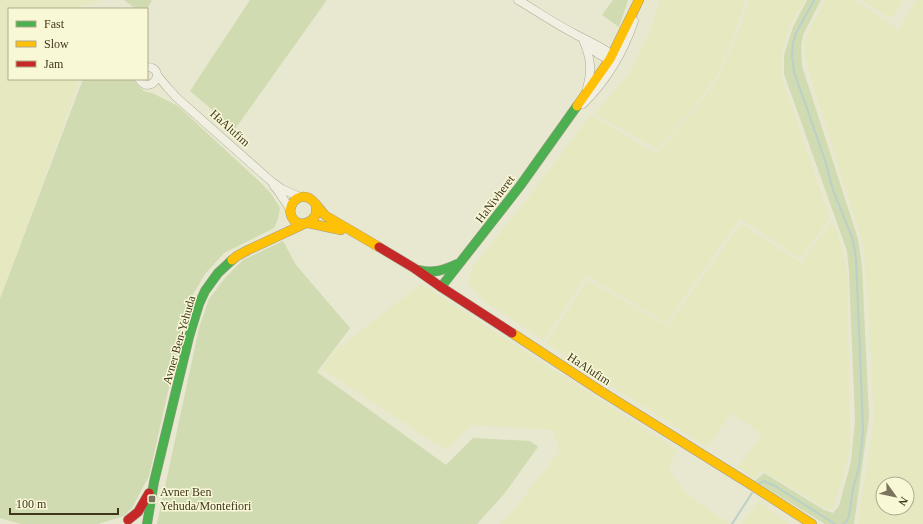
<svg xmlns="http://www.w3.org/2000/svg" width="923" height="524" viewBox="0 0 923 524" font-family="'Times New Roman',serif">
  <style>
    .farmland { fill: #e6e8c0; fill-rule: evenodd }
    .green { fill: #d0dbb1 }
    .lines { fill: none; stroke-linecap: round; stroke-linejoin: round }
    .stream { stroke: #bad0c8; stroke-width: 2 }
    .street-casing { stroke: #aeab98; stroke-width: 9 }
    .fast-casing { stroke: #9d9b88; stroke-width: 10 }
    .slow-casing { stroke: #9d9b88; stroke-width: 10 }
    .jam-casing { stroke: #9d9b88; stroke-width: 10 }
    .street { stroke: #f0efe2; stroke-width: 8 }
    .fast { stroke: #4caf50; stroke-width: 9 }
    .slow { stroke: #ffc107; stroke-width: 9 }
    .jam { stroke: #c62828; stroke-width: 9 }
    .poi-dot { fill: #7a745c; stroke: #f9f8d6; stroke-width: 1.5 }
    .labels { text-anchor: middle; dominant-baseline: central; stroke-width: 3; stroke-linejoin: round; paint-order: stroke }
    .street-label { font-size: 12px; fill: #3f361e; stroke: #f9f8d6 }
    .poi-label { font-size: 12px; fill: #3f361e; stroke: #f9f8d6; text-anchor: start }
  </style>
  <rect width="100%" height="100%" fill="#e8e7d0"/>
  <path class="farmland" d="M0,0h100l-6,4 -13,2 -2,3h-70v70h71l-80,220z
    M660,0h86l-10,31 -19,44 -22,31 -38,43 -62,-35 34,-40 22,-46z
    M749,0h56l-15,26 -8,26 -1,24 49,142 -30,41 -60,-41 -74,105 -80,-48 -42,65 -60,-39 -16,-18 5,-16 48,-60 70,-92 65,39 41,-47 20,-27 21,-46z
    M825,0h29l45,30 17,-30h7v524h-65l16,-105 -3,-60 -7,-111 -58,-186 -2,-21zM883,484h24v24h-24z
    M862,0h41l-12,19z
    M831,222l6,10 6,20 4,22 3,175 -11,40 -6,18 -4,3 -67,-40 -9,8 -15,-11 24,-33 -31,-21 -24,34 -161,-104 42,-63 79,46 74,-102 60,39z
    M421,284l256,166 -9,20 20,25 42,29h-230l10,-10 50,-63 -7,-21 -82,-5 -25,25 -124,-81 8,-12 6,-7z
    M759,501l29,23h-46z"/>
  <path class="green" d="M124,0h28l-5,9h-11z
    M250,0h77l-92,129 -45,-38z
    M613,0h15l-9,27 -17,-12z
    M807,0h14l-18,35 -2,12 1,19 56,173 4,27 7,151 -15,107h-29l-70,-43 9,-8 60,37 9,3 6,-7 12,-44 4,-42 -6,-149 -2,-20 -63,-177v-19l9,-28z
    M83,79h51l1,3 9,9 8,2 26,13 84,78 10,11 8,13 -2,11 -4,9 -50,25 -19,21 -14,24 -6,18 -36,160 -17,32 -8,8 -26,8h-77l-21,-6v-219z
    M283,241l13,24 54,63 -33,44 129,93 27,-27 57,3 8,6 -34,47 -27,30h-320l42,-196 10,-29 16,-21 18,-18z"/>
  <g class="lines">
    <path class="stream" d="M814,0l-18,33 -3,10 -1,13 2,16 31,88 8,30 20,50 3,19 4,93 3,79 -2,19 -2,17 -6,22 -4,27 -3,6 -3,2
      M759,484l5,-3 11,5 60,38
      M732,524l20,-31"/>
    <defs>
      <path id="street" d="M518,0c19,11 37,24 57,34 12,7 30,13 40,24
        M584,42c7,17 8,28 3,46
        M586,44c8,7 17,15 28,16
        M157,75l10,12 9,10 96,85 10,7 18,8
        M139,79c12,18 29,-11 8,-12
        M583,104c23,-23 41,-53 51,-83
        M274,186l5,6 11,17"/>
      <path id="fast" d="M419,270c14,4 25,0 38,-6
        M441,287l79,-101 57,-80
        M147,524l7,-42 35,-145 10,-33 6,-13 13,-18 14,-13"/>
      <path id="slow" d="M577,106l33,-47 29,-59
        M316,205c1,7 0,13 -6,16 -4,3 -7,3 -11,2 -16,-5 -8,-32 10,-25 7,4 11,13 17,18l53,31
        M308,223l33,7
        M232,260l5,-4 11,-6 56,-26
        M512,333l87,57 154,96 59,38"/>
      <path id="jam" d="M379,247l35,21 27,19 71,46
        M128,520l10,-8 11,-19"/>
    </defs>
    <use href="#street" class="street-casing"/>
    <use href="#fast" class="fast-casing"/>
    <use href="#slow" class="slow-casing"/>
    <use href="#jam" class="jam-casing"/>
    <use href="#street" class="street"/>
    <use href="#fast" class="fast"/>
    <use href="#slow" class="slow"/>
    <use href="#jam" class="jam"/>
  </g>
  <rect class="poi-dot" x="148" y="495" width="8" height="8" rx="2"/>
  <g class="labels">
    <g class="street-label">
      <text transform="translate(230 128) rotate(42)">HaAlufim</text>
      <text transform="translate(495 199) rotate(-53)">HaNivheret</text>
      <text transform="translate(179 340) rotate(-74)">Avner Ben-Yehuda</text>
      <text transform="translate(589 369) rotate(33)">HaAlufim</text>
    </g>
    <g class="poi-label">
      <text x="160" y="492">Avner Ben<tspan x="160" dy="14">Yehuda/Montefiori</tspan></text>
    </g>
  </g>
  <rect x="8" y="8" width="140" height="72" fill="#f9f8d6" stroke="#afaa8c"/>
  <rect x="16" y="21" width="20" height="6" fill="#4caf50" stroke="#afaa8c"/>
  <text x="44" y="28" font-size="12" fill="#3f361e">Fast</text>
  <rect x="16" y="41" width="20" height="6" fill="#ffc107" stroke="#afaa8c"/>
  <text x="44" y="48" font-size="12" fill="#3f361e">Slow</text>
  <rect x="16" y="61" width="20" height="6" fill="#c62828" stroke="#afaa8c"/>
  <text x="44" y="68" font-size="12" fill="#3f361e">Jam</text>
  <g transform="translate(895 496) rotate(123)"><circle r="19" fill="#f9f8d6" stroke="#afaa8c"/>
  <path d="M0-3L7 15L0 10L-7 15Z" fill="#7a745c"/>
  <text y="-6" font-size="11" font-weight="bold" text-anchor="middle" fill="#3f361e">N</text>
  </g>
  <path d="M10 508v6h108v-6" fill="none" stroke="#3f361e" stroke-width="2"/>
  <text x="16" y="508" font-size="12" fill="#3f361e" stroke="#f9f8d6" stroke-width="3" paint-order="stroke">100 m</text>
</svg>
